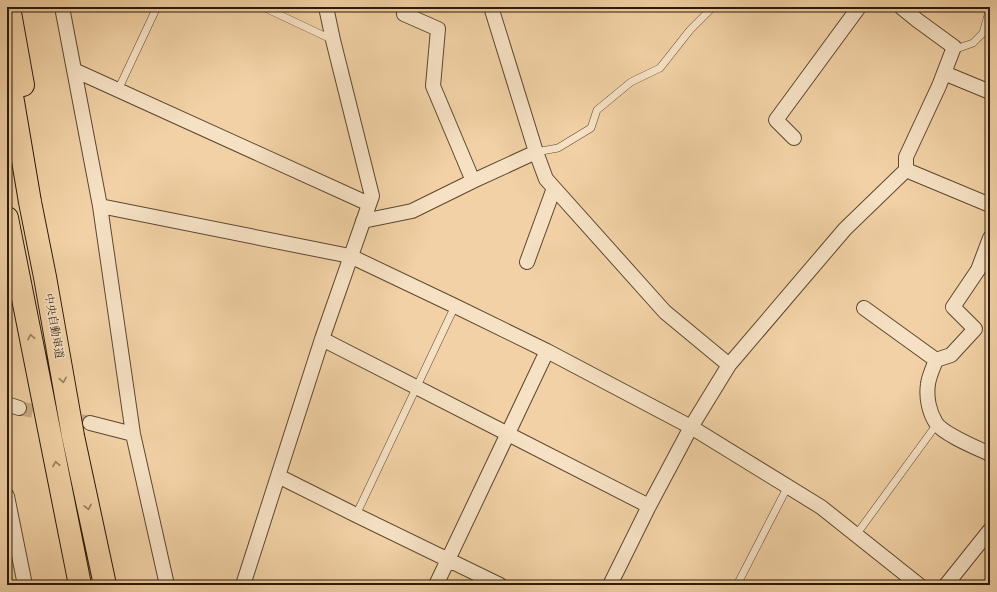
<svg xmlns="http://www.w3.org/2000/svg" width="997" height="592" viewBox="0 0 997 592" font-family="Alegreya,'Noto Serif JP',serif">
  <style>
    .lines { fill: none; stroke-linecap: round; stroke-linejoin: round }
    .minor-tunnel { stroke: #caac86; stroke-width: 14; stroke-dasharray: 14 7; stroke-linecap: butt }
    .service-casing { stroke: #5d482f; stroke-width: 8 }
    .minor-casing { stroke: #5d482f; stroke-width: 16 }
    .motorway-casing { stroke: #2c1a08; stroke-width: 24 }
    .service { stroke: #f6e1c4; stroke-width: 7 }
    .minor { stroke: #f6e1c4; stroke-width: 14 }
    .motorway { stroke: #f1d1a5; stroke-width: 22 }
    .oneway { stroke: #987f5e }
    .labels { text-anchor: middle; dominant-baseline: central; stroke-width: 3; stroke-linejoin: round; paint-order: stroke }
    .street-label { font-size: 11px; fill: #2c1a08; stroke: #f6e1c4 }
  </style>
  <rect width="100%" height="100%" fill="#f1d1a5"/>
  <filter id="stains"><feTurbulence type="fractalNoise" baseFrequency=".005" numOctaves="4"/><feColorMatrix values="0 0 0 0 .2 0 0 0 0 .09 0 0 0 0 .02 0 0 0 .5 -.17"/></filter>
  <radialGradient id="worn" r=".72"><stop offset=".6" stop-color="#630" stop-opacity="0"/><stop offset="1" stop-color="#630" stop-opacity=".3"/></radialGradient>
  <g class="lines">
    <path class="minor-tunnel" d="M19,408l71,15"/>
    <defs>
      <path id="service" d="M263,7l70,33
        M953,50l20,-7 10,-10 7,-25
        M118,90l39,-83
        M536,152l22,-4 33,-20 6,-18 34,-28 29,-14 30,-38 23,-23
        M356,515l99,-209
        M856,535l81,-111
        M737,585l51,-99"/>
      <path id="minor" d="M62,7l38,199 33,228 34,151
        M404,7v7l34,15 -5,57 40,95
        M491,7l45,145 10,27 119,133 64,53
        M74,70l295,134
        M944,73l46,19
        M794,138l-18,-18 83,-113
        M906,170l84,35
        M100,206l250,50 105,50 92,45 144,76 130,80 98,78
        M363,221l49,-10 61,-30 63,-29
        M990,238l-12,32 -25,37 22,22 -24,26 -15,5c-3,8 -7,16 -8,24 -2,13 1,28 8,39 7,11 41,25 54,31
        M527,262l27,-74
        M864,308l72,52
        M322,339l327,167
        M7,404l12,4
        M90,423l43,11
        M278,476l78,39 144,70
        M7,496l18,89
        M243,585l79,-246 50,-143 -39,-156 -7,-33
        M436,585l111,-234
        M610,585l39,-79 42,-79 38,-62 116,-136 61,-59v-13l33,-71 15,-39 -37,-27 -16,-13
        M946,585l44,-55"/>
      <path id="motorway" d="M9,7l14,78
        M7,66l23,136 15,75 28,159 32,149
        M7,218l73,367"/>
    </defs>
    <use href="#service" class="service-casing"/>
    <use href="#minor" class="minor-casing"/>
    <use href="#motorway" class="motorway-casing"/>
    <use href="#service" class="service"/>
    <use href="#minor" class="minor"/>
    <use href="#motorway" class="motorway"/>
  </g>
  <defs><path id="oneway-chevron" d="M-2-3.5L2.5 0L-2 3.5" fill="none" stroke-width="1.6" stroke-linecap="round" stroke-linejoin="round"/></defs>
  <g class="oneway">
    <use href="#oneway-chevron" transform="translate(31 337) rotate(-101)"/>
    <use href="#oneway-chevron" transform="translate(63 380) rotate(80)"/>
    <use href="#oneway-chevron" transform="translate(56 464) rotate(-101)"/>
    <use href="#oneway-chevron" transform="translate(88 507) rotate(78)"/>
  </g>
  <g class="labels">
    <g class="street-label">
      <text transform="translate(54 326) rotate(80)">中央自動車道</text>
    </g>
  </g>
  <rect width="997" height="592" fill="none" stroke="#f1d1a5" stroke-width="24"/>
  <rect x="8" y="8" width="981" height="576" fill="none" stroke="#2c1a08" stroke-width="2"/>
  <rect x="12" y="12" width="973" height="568" fill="none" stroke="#2c1a08"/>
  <rect width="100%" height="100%" filter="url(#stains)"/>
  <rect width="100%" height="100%" fill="url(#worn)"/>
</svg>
